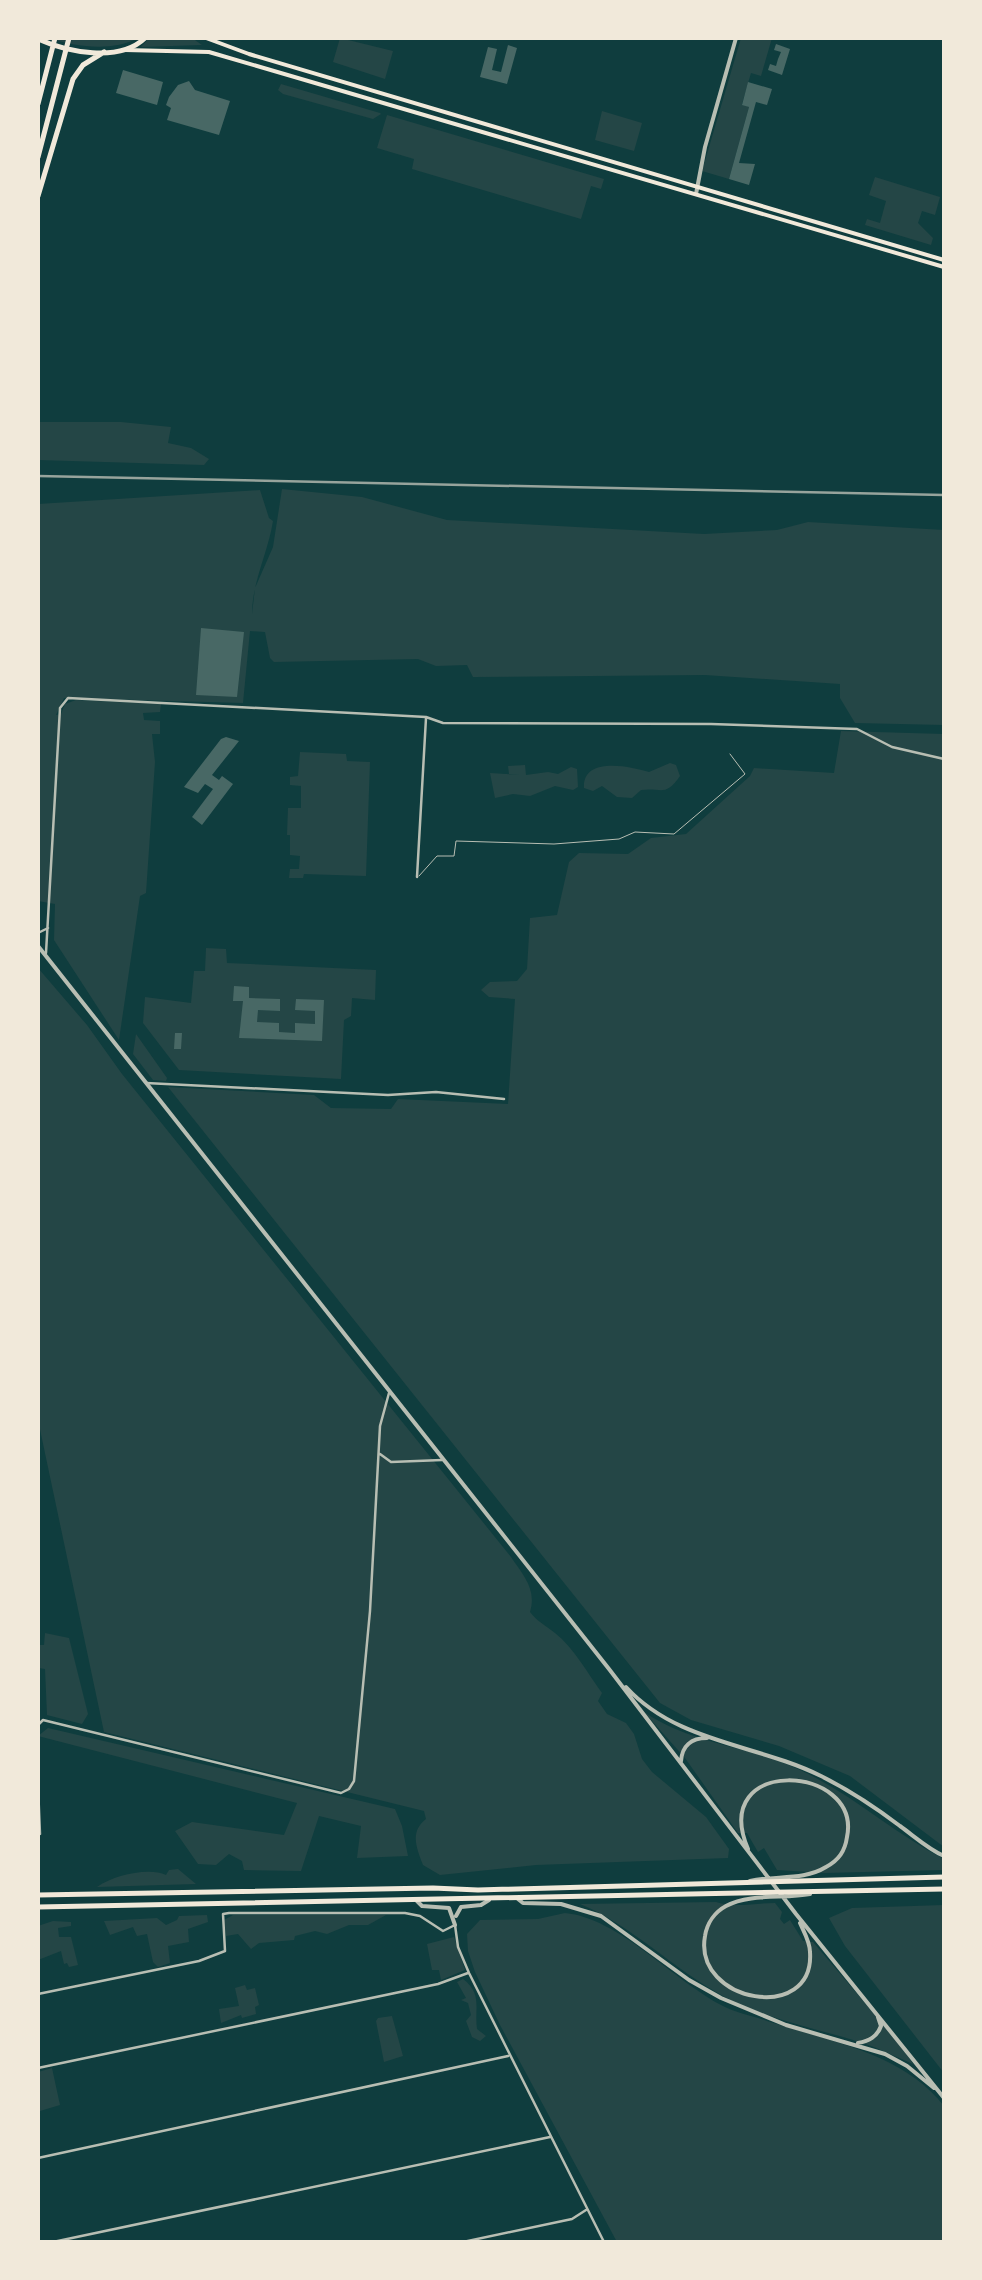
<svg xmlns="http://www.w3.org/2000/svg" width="982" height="2280" viewBox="0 0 982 2280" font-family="'Fira Sans Condensed',sans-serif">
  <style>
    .green { fill: #244646 }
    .building { fill: #486865 }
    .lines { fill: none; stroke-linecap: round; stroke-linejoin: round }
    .service { stroke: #b8beb3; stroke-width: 1 }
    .minor { stroke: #b8beb3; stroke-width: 2.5 }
    .tertiary { stroke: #b8beb3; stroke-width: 4 }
    .secondary { stroke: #f1e9da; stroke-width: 4 }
    .primary { stroke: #f1e9da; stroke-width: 5 }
    .trunk { stroke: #f1e9da; stroke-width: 5 }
    .rail { stroke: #97a49c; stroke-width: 2.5 }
  </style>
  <rect width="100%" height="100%" fill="#0f3d3e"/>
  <path class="green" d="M49,38h89c-26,14 -62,9 -89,0z
    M149,38h43l10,7 -61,2z
    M340,38l53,13 -8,28 -52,-17z
    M741,38h31l-11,38 -10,-3 -9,31 7,3 -20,72 -27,-8z
    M281,84l99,29 1,1 -8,5 -90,-25 -5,-4z
    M602,111l40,12 -8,28 -39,-11z
    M387,115l217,64 -3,10 -10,-3 -10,33 -169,-50 2,-10 -37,-11z
    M875,177l65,20 -5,18 -13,-4 -4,12 15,15 -2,7 -66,-20 2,-6 13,4 6,-22 -17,-6z
    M38,422h83l50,5 -3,16 23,5 18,11 -5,6 -166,-5z
    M282,489l80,8 85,23 257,14 73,-4 31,-8 136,8v195l-89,-2 -15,-25v-14l-135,-9 -232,2 -6,-12 -31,1 -18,-7 -144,3 -4,-4 -5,-26 -15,-1 -7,72 -179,-5 -8,17 5,-1 4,-10 11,-4 85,4 -1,8 -17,1 1,7 16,1v13h-8l3,28 -9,131 -6,3 -21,144 -65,-100 1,-36 -17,-3v-397l222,-14 9,28 4,3c-5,32 -21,61 -21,93l3,-26 18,-41z
    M841,731l103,3v1113l-94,-71 -71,-30 -88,-26 -31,-17 -492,-616 146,8 17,13 60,1 7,-10 110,5 7,-105 -26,-2 -8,-7 9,-8 27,-1 10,-12 3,-51 27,-3 12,-53 10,-9 49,1 23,-16 35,-4 64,-58 4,-8 80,5z
    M300,752l46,2 1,7 23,1 -4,114 -62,-2 -1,4h-14l1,-9h9l1,-13 -10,-1v-20h-3l1,-27h13v-22l-11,-1v-8l8,-1z
    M670,763l6,2 4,11c-15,22 -19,11 -39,14l-9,8 -15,-1 -15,-11 -9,5 -9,-3c-2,-32 46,-22 65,-16z
    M525,765l1,10 22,-3 10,2 13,-7 6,2 1,18 -5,3 -18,-4 -25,10 -17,-2 -18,4 -5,-25 31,2 -12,-1 -1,-8z
    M206,948l20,1 1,14 149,7 -1,30 -23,-2 -1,18 -7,4 -3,59 -162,-9 -36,-47 2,-26 46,6 3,-32h11z
    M38,968l49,57 35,49 389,483c12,18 26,32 19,55 8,10 15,13 25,21 19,15 33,41 47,60l-4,8 9,13 19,9 8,11 8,25 10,13 54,45 23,32 -1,9 -192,7 -96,10 -17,-10c-6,-16 -14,-33 3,-46l-2,-8 -320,-79 -66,-312z
    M136,1034l31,44 -1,3 -13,-1 -20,-26z
    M45,1633l24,5 19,76 -6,10 -35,-9 -2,-46 -6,-1v-23h5z
    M644,1712c47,32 104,34 154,57 53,24 95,64 146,90v11l-119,3 -48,-3 -13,-22 -6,4 -11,-19h-9l-53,-75z
    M48,1728l347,81 7,17 6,30 -51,2 4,-32 -42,-10 -18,55 -57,-1 -2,-9 -13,-7 -13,11 -18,-1 -23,-33 17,-9 92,13 13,-32 -259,-67z
    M178,1869l18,15 -99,3c17,-12 52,-20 69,-12l3,-5z
    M716,1902c19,6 39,1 59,1l7,9 -2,7 4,5 6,-4 13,21 10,1 87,102 13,20c-17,-7 -33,-15 -50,-21 -47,-15 -96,-23 -140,-47 -51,-28 -90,-70 -143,-92z
    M944,1905v168l-99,-127 -16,-28 23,-10z
    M565,1913c54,5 109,68 158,93 13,7 30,10 44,15 61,20 136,32 177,85v136h-327l-117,-217 -25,-53 -7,-21 -1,-17 13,-14 58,-1z
    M207,1915l1,7 -20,7 1,13 -21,4 2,17 -12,4 -5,-5 -6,-28 -10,2 -4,-9 -23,8 -6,-14 53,-3 9,7 11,-5 2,-4z
    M233,1915h153l-18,10h-19l-22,9 -12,-3 -20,5 -1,4 -35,3 -8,6 -13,-15 -12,2 -2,-16z
    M53,1921l18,1v4l-13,2 1,9h12l7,28 -9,2 -2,-4 -3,1 -3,-13 -23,9v-34z
    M454,1937l11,33 -24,10 -2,-10h-7l-5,-26z
    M463,1979c20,15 11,30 14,50l9,7 -6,5 -8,-4 -6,-16 5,-6 -3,-12 -7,-3 5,-2 -9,-16z
    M245,1985l2,5 8,-2 4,17 -4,2 1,7 -14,4 -1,-3 -20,8 -2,-14 20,-3 -4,-18z
    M392,2016l11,40 -19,6 -8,-41 2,-3z
    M52,2068l8,37 -20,6 -2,-39z"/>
  <path class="building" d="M776,44l14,5 -8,26 -14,-5 2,-6 6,2 2,-7 3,-7 -7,-2z
    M508,45l9,3 -10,36 -27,-7 8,-30 9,2 -5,21 9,2z
    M123,70l40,12 -6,23 -41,-12z
    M189,81l6,9 35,11 -11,34 -52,-15 4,-12 -5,-3 3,-8 9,-12z
    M748,82l24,7 -5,16 -11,-3 -17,61 16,1 -6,21 -20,-6 20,-72 -7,-2z
    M201,628l43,4 -7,65 -41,-2z
    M226,737l13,4 -27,34 7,5 3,-4 11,8 -31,41 -10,-8 21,-28 -8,-5 -7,9 -14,-6 37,-48z
    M234,986l15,1v11l31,1v12l-22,-1 -1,12 22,1v9l16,1v-10l20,1v-13l-20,-1 1,-11 28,1 -2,41 -83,-3 4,-37h-10z
    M175,1033h7l-1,16h-7z"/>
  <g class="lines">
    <path class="service" d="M419,876l18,-20h17l2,-15 98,3 65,-5 16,-7 39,2 71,-60 -15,-20"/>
    <path class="minor" d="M417,877l9,-159
      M38,933l10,-5
      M46,953l14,-245 8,-10 358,19 17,6 268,1 146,5 35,18 52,12
      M146,1083l242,12 48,-3 68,7
      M380,1454l11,8 51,-2
      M38,1725l5,-5 298,73 8,-4 5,-8 16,-170 10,-185 9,-33
      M38,1786l2,48 -2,1
      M38,1994l161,-33 26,-10 -2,-37 6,-1h176l15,3 23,15 12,-6 3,22 11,26 135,269
      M38,2068l400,-84 30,-11
      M38,2158l470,-102
      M53,2242l497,-105
      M463,2242l109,-23 14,-9"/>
    <path class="tertiary" d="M696,194l9,-47 31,-109
      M38,946l571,723 187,245 148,184
      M626,1687c51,56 131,57 195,89 28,14 54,31 79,50 14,10 28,23 44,30
      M681,1761c1,-15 10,-23 26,-23
      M748,1849c-40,-94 114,-85 99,-12 -2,14 -8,23 -21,30 -23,14 -50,8 -76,14
      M518,1899l5,4 38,1 40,12 88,64 32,18 65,27 99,29 22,12 27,22
      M417,1901l5,5 27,2 6,17
      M456,1916l5,-9 20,-2 8,-5
      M800,1923c4,9 10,19 10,29 5,72 -117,51 -105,-16 2,-13 10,-24 21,-30 24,-13 58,-7 84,-12
      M858,2043c11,-2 19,-6 23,-17l-3,-9"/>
    <path class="secondary" d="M206,38l43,16 695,206
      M125,50l84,2 735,215"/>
    <path class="primary" d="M38,39c29,13 81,24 107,-1
      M38,104l17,-66
      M38,157l31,-119
      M38,196l35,-117 10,-14 21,-13"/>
    <path class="trunk" d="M38,1895l395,-7 45,2 466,-13
      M38,1907l906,-18"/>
    <path class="rail" d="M38,476l906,19"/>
  </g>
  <rect width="982" height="2280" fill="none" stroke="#f1e9da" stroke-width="80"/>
</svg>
